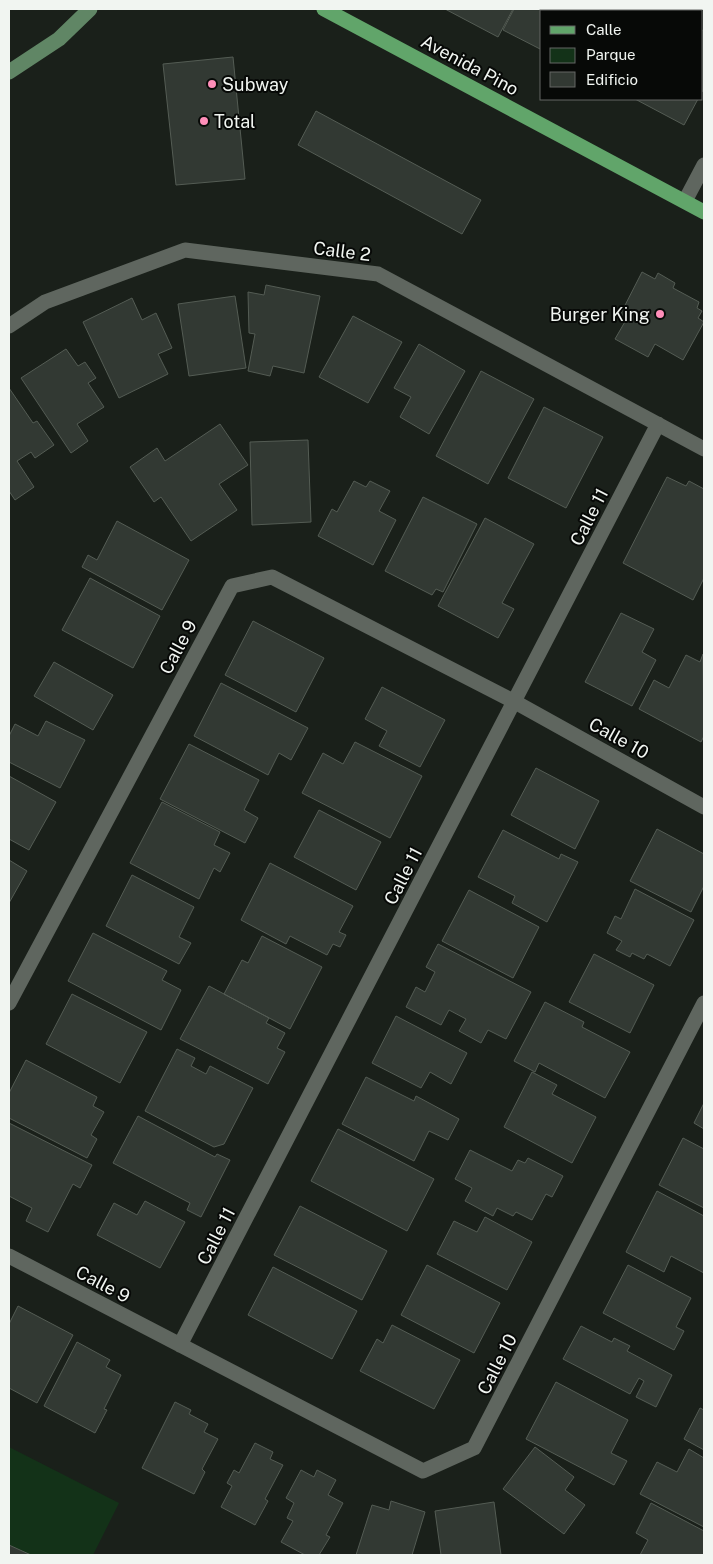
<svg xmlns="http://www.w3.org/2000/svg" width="713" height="1564" viewBox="0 0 713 1564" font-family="'Public Sans',sans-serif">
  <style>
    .green { fill: #133218 }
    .building { fill: #323933; stroke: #545c54 }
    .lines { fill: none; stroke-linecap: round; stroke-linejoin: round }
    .street { stroke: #5f665f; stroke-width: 15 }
    .secondary { stroke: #608665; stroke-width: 15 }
    .primary { stroke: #61a56a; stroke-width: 15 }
    .poi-dot { fill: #ff8eb9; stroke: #070907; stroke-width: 2 }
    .labels { text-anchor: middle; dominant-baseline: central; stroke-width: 4; stroke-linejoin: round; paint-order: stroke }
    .street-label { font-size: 18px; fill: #f1f5f1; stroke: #070907 }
    .poi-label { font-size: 18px; fill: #f1f5f1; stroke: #070907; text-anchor: start }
  </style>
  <rect width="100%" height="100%" fill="#1a201a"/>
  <path class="green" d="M9,1447l110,56 -26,52h-84z"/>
  <path class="building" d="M445,9h68l-15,28z
    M514,9h70l-1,2h-41v39l-39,-20z
    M591,9h66l-2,2h-65z
    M702,30l2,1v56l-2,5z
    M233,57l12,122 -69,6 -13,-121z
    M635,99h63l-14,26z
    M316,111l165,89 -19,34 -164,-89z
    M642,272l13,7 3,-6 17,10 -2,5 26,14 -2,6 5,3 -4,7 6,4 -21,38 -28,-16 -7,13 -33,-18 11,-19 -7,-3z
    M266,285l54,11 -16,77 -31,-7 -3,10 -22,-5 7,-37 -6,-1 -1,-41 16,3z
    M235,296l11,72 -57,8 -11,-72z
    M132,298l10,22 14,-7 16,35 -14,6 10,20 -49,24 -36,-76z
    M353,316l49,26 -34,61 -49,-26z
    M419,344l46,27 -36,63 -29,-17 11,-20 -17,-9z
    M66,349l12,17 7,-4 11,16 -8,5 16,24 -27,17 11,17 -17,12 -50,-75z
    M481,371l53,28 -46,85 -52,-28z
    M9,388l24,35 4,-2 17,24 -19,13 -4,-6 -14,9 17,26 -19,13 -6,-9z
    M544,407l59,30 -37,71 -58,-30z
    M220,424l28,41 -29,19 18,26 -46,31 -30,-44 -7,5 -24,-35 27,-19 8,13z
    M308,440l3,82 -59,3 -2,-83z
    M667,477l19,9 3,-5 15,8v89l-11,22 -70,-37z
    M354,481l12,6 4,-6 20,10 -11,20 17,9 -23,45 -55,-29 14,-27 5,3z
    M423,497l54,27 -34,68 -7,-3 -4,6 -47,-24z
    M485,518l49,26 -32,59 12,6 -16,29 -60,-32z
    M117,521l72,39 -27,50 -80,-43 6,-12 9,5z
    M90,578l70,38 -27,52 -71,-38z
    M621,613l33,16 -12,23 14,8 -24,46 -47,-24z
    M253,621l71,37 -28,54 -71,-37z
    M703,654l1,82 -3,6 -62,-33 15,-29 15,8 17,-33 14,7z
    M54,662l59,33 -20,35 -59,-34z
    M221,683l87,45 -17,32 -12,-7 -11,22 -74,-39z
    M382,687l63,33 -25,47 -41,-21 8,-15 -22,-12z
    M46,721l39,19 -25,48 -51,-26v-26l6,-12 23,12z
    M355,742l67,34 -32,62 -88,-45 21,-40 20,11z
    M189,744l70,36 -15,30 14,8 -13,25 -85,-44z
    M536,768l63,33 -24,48 -64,-34z
    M9,776l47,26 -27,48 -20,-11z
    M162,802l58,30 -6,13 16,8 -10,19 -6,-4 -15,31 -69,-36z
    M319,810l62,32 -25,48 -62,-33z
    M657,829l47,25v32l-13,26 -61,-31z
    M503,830l56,29 2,-5 17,8 -31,60 -35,-19 3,-7 -37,-19z
    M9,860l18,11 -18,32z
    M270,863l83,43 -14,26 7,3 -6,12 -7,-3 -6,11 -37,-19 -4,8 -45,-24z
    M132,875l62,32 -15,30 12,6 -12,21 -73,-38z
    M635,889l59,31 -24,46 -23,-12 -3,5 -12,-6 -2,4 -14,-7 6,-9 -15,-8 8,-17 6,3z
    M469,890l70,37 -26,51 -71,-37z
    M93,933l74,38 -5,9 19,10 -20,40 -93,-49z
    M262,936l60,31 -32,62 -66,-35 18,-34 6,3z
    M438,944l93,48 -25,47 -18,-9 -7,13 -22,-12 7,-12 -17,-9 -8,15 -35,-18 10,-20 9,5 10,-20 -9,-5z
    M594,954l60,31 -24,48 -61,-31z
    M209,986l60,32 -3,5 19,10 -8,15 8,4 -17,32 -88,-45z
    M72,994l75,38 -27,51 -74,-39z
    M545,1002l39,20 -2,5 48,25 -25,46 -66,-35 -4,9 -21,-11z
    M396,1016l71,37 -16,31 -21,-12 -9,16 -49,-25z
    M177,1049l18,9 -4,8 15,8 4,-8 43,22 -29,56 -10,3 -69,-36z
    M26,1060l71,37 -4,9 11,6 -13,23 6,4 -10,19 -78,-40v-25z
    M532,1072l25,13 -5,9 44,23 -24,46 -68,-36z
    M366,1077l48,24 2,-5 43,23 -11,21 -19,-9 -15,30 -72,-37z
    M704,1103v26l-10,-6z
    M138,1116l77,41 2,-3 13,6 -29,57 -14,-7 3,-7 -77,-40z
    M9,1123l83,42 -12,23 -7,-4 -25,48 -22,-11 6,-13 -23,-12z
    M338,1129l96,50 -27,52 -96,-50z
    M683,1138l21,11v59l-45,-23z
    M470,1150l42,21 6,-11 7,3 3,-5 35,18 -11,21 -6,-3 -14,26 -16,-8 -3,4 -16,-8 -4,8 -28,-15 7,-13 -17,-9z
    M657,1191l47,25v57l-33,-17 -7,16 -38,-20z
    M145,1201l40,21 -25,46 -63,-33 17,-32 23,12z
    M300,1206l87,45 -25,49 -88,-45z
    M485,1217l47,25 -25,48 -70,-36 17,-33 23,11z
    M427,1265l73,38 -26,50 -73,-38z
    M628,1265l63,33 -15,29 8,4 -10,19 -71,-37z
    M273,1267l84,44 -25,48 -84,-44z
    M18,1306l55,29 -36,68 -28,-15v-64z
    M392,1325l68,35 -26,49 -74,-38 17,-32 6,4z
    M581,1326l31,16 2,-4 16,8 -3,5 45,24 -16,32 -20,-10 8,-16 -5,-3 -9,16 -67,-35z
    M77,1342l33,18 -4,7 15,8 -17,34 3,1 -12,23 -51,-27z
    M556,1382l72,38 -17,33 16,8 -13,24 -88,-46z
    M175,1402l16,8 -2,4 19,10 -4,8 14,7 -16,30 3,3 -11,22 -52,-26z
    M700,1408l4,2v40l-20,-11z
    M255,1443l18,9 -3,7 13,6 -18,34 3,2 -13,24 -34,-18 11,-21 -5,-3 7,-13 5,3z
    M535,1447l39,30 -9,13 20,15 -21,29 -61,-45z
    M689,1449l15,9v69l-64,-33 17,-32 20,10z
    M301,1470l13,7 3,-7 19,10 -8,15 15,8 -17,32 4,2 -11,18h-14l-24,-13 12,-21 -6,-3 7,-15 -8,-5z
    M391,1501l34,11 -13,43h-56l16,-50 17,5z
    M494,1502l7,53h-60l-6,-44z
    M651,1503l53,28v24h-64l8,-15 -12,-7z
    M9,1545l22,10h-22z"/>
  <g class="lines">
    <path class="street" d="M685,201l19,-36
      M9,326l36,-24 140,-52 193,24 326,175
      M9,1003l223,-417 40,-9 243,125 189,105
      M9,1256l414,215 51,-23 230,-445
      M180,1345l478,-921"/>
    <path class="secondary" d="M9,72l50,-33 31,-30"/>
    <path class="primary" d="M324,9l380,203"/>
  </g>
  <g class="poi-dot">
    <circle cx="212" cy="84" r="5"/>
    <circle cx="204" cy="121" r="5"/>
    <circle cx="660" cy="314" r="5"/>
  </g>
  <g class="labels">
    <g class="street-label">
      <text transform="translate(470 65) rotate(28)">Avenida Pino</text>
      <text transform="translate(342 251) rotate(7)">Calle 2</text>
      <text transform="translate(589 517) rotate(-63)">Calle 11</text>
      <text transform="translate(178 647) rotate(-62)">Calle 9</text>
      <text transform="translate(619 738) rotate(29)">Calle 10</text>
      <text transform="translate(403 876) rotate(-63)">Calle 11</text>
      <text transform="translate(216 1236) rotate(-63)">Calle 11</text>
      <text transform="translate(103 1284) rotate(28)">Calle 9</text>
      <text transform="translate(497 1364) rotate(-63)">Calle 10</text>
    </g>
    <g class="poi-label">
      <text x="222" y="84">Subway</text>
      <text x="214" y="121">Total</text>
      <text x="650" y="314" text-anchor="end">Burger King</text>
    </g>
  </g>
  <rect width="713" height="1564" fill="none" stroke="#f1f5f1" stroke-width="20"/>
  <rect x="540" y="10" width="162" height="90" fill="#070907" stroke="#656765"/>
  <rect x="550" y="26" width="25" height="8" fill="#61a56a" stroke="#656765"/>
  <text x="586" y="35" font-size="15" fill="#f1f5f1">Calle</text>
  <rect x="550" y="48" width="25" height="15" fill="#133218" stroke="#656765"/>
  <text x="586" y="60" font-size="15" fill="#f1f5f1">Parque</text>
  <rect x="550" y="72" width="25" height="15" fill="#323933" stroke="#656765"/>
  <text x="586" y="85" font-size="15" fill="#f1f5f1">Edificio</text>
</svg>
